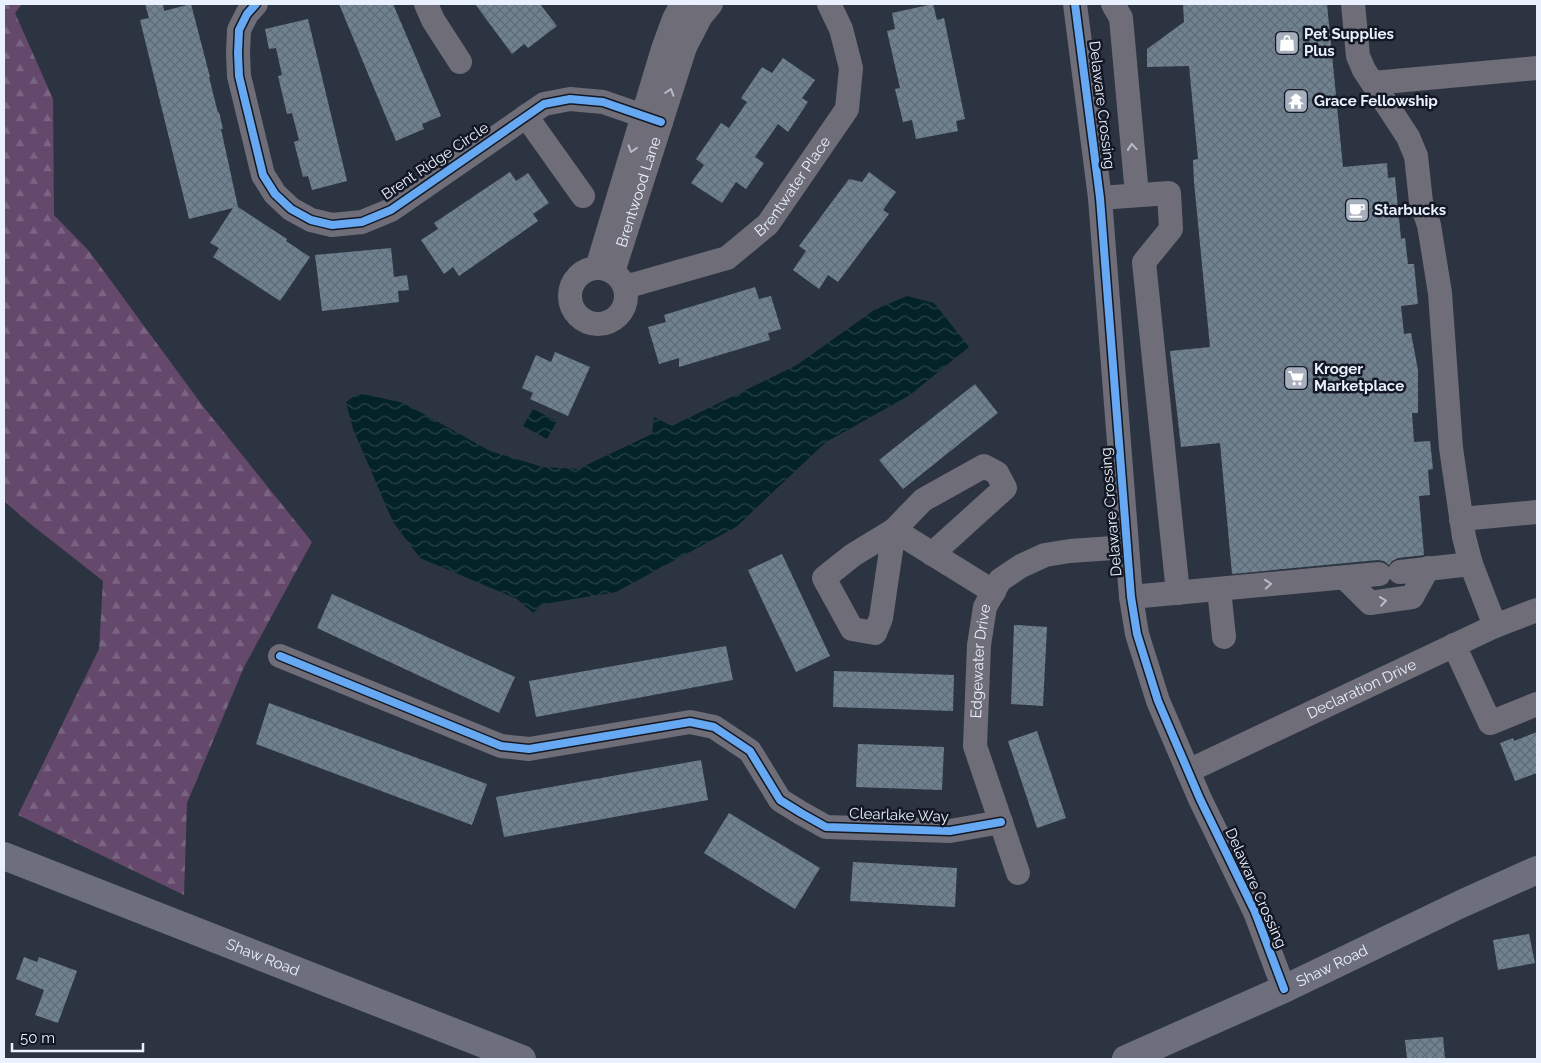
<svg xmlns="http://www.w3.org/2000/svg" width="1541" height="1063" viewBox="0 0 1541 1063" font-family="Raleway,sans-serif">
  <style>
    .forest { fill: url(#forest-firs) }
    .water { fill: url(#water-waves) }
    .building { fill: url(#building-cross-hatch) }
    .lines { fill: none; stroke-linecap: round; stroke-linejoin: round }
    .minor { stroke: #6e6d78; stroke-width: 24 }
    .major { stroke: #6d6f7c; stroke-width: 28 }
    .cycleway-casing { stroke: #131824; stroke-width: 11 }
    .cycleway { stroke: #66a8f1; stroke-width: 8 }
    .oneway { stroke: #b8bcc8 }
    .labels { text-anchor: middle; dominant-baseline: central; stroke-width: 5; stroke-linejoin: round; paint-order: stroke }
    .poi-label { font-size: 15px; font-weight: bold; fill: #eaf1fe; stroke: #131824; text-anchor: start }
    .street-label { font-size: 15px; fill: #eaf1fe; stroke: #131824 }
  </style>
  <defs>
    <pattern id="forest-firs" width="22" height="20" patternUnits="userSpaceOnUse" patternTransform="scale(1.25)"><rect width="22" height="20" fill="#64496c"/><path d="M5 1l3.5 6h-7zM16 11l3.5 6h-7z" fill="#7a6482"/></pattern>
    <pattern id="water-waves" width="16" height="10" patternUnits="userSpaceOnUse" patternTransform="scale(1.25)"><rect width="16" height="10" fill="#042328"/><path d="M0 5q4-4 8 0t8 0" fill="none" stroke="#294348"/></pattern>
    <pattern id="building-cross-hatch" width="8" height="8" patternUnits="userSpaceOnUse" patternTransform="scale(1.25)"><rect width="8" height="8" fill="#708291"/><path d="M0 0l8 8M0 8l8-8" fill="none" stroke="#5f6b75"/></pattern>
  </defs>
  <rect width="100%" height="100%" fill="#2d3441"/>
  <path class="forest" d="M4,4h18l-7,9 38,86 1,116 35,36 113,154 110,137 -68,125 -57,136 -3,92 -166,-80 81,-166 4,-68 -75,-59 -24,-21z"/>
  <path class="water" d="M907,296l27,7 35,44 -59,48 -84,47 -90,85 -120,65 -72,12 -11,9 -16,-14 -97,-41 -27,-36 -40,-93 -7,-27 11,-8 11,1 36,8 86,48 53,16 35,2 74,-35 2,-17 18,9 125,-61 77,-55z
    M533,409l24,12 -10,18 -24,-13z"/>
  <path class="building" d="M145,4h18l1,7 27,-7 19,73h-1l9,36 1,-1 4,17h-2l17,78 49,32 -1,2 24,16 -30,44 -67,-44 6,-9 -9,-5 23,-35 -44,11 -49,-199 9,-2z
    M339,4h54l48,112 -19,8 2,5 -28,12z
    M475,4h65l17,22 -29,22 -4,-4 -12,10z
    M933,4l4,16 7,-2 21,101 -9,2 2,10 -42,8 -4,-19 -9,2 -8,-33 5,-1 -13,-57 8,-2 -3,-16z
    M1183,4h144l16,163 44,-4 1,15 7,-1 6,62 4,-1 3,26h6l4,40 -17,2 3,28 7,-1 7,37v43h-6l2,29 16,-1 3,28 -5,1 2,25 -11,1 5,59 -26,3 -6,3 -3,4 -5,-4 -6,-1 -146,14 -12,-131 -39,4 -11,-96 40,-4 -16,-165 -1,-22 5,-1 -9,-93 -42,1v-18l37,-27z
    M308,19l39,162 -35,9 -4,-14 -5,1 -9,-35 5,-2 -7,-27 -5,1 -9,-38 4,-1 -6,-27 -7,1 -4,-20z
    M783,58l32,22 -13,18 6,4 -20,30 -10,-8 -23,33 9,6 -18,26 -10,-7 -14,21 -31,-20 13,-18 -8,-6 25,-36 8,5 18,-26 -6,-4 21,-31 10,6z
    M510,172l6,9 12,-8 21,30 -16,11 5,7 -79,55 -6,-9 -9,7 -23,-34 17,-11 -4,-6z
    M869,172l27,20 -13,18 6,4 -51,68 -10,-7 -9,14 -26,-19 13,-19 -7,-5 50,-67 13,3z
    M391,248l3,29 13,-2 2,15 -11,1 1,11 -77,9 -7,-56z
    M755,287l4,12 12,-3 10,33 -13,4 2,7 -91,27v-9l-20,6 -11,-37 18,-5 -2,-7z
    M555,352l35,15 -22,49 -38,-17 3,-6 -11,-5 14,-33 15,7z
    M975,384l23,29 -95,76 -24,-29z
    M782,554l48,102 -34,16 -48,-102z
    M332,594l183,83 -16,36 -182,-85z
    M1014,625l33,2 -4,79 -32,-2z
    M726,646l7,34 -197,37 -7,-36z
    M834,671l120,4 -1,36 -120,-4z
    M269,703l218,81 -15,41 -216,-81z
    M1037,731l29,87 -29,10 -29,-87z
    M1537,732v41l-22,8 -15,-38 13,-5 1,3z
    M858,744l86,3 -2,43 -86,-3z
    M701,760l7,40 -204,37 -8,-40z
    M729,813l91,55 -25,41 -91,-56z
    M853,862l104,6 -2,39 -105,-6z
    M1529,934l6,29 -37,7 -5,-30z
    M24,957l13,5 2,-5 38,14 -19,52 -23,-8 9,-25 -28,-11z
    M1443,1037l2,22h-38l-2,-19z"/>
  <g class="lines">
    <g class="minor">
      <path d="M256,4l-9,10 -8,16 -1,23 1,23 24,99 12,19 16,15 20,11 21,5 30,-3 29,-12 153,-106 26,-5 33,3 58,20"/>
      <path d="M426,4l7,16 27,42"/>
      <path d="M1075,4l25,194 31,399 6,37 21,67 42,98 55,113 29,77"/>
      <path d="M1113,4l8,14 16,177"/>
      <path d="M1353,4l5,52 6,14 44,67 8,19 5,46 8,23 11,68 11,155 13,89 7,27 24,62"/>
      <path d="M1373,83l164,-15"/>
      <path d="M526,116l57,80"/>
      <path d="M1100,198l69,-5 2,36 -27,33 34,331"/>
      <path d="M597,268l66,-219 11,-30 8,-15"/>
      <circle cx="598" cy="296" r="28"/>
      <path id="s1" d="M613,272l72,-225 16,-31 10,-12"/>
      <path id="s2" d="M625,287l102,-29 41,-34 79,-115 4,-41 -10,-39 -12,-25"/>
      <path d="M1461,519l76,-7"/>
      <path d="M894,530l-13,88 -6,15 -23,-4 -28,-51 29,-23 41,-25 29,-30 61,-34 13,7 8,15 -73,66"/>
      <path d="M894,530l100,62"/>
      <path d="M1400,572l71,-8"/>
      <path d="M1345,578l25,25 42,-6 16,-29"/>
      <path d="M1219,589l5,48"/>
      <path d="M1131,597l248,-23"/>
      <path d="M1454,645l36,78 47,-19"/>
      <path d="M280,656l221,90 28,3 161,-27 24,5 36,24 30,49 21,13 25,14 124,4 51,-9"/>
      <path id="s3" d="M1188,771l307,-145 42,-16"/>
      <path id="s4" d="M1018,873l-43,-127 4,-101 6,-38 15,-27 21,-14 24,-11 25,-4 57,-4"/>
    </g>
    <g class="major">
      <path id="s5" d="M4,856l518,203"/>
      <path id="s6" d="M1126,1059l158,-70 177,-85 76,-34"/>
    </g>
    <defs>
      <path id="cycleway" d="M256,4l-9,10 -8,16 -1,23 1,23 24,99 12,19 16,15 20,11 21,5 30,-3 29,-12 153,-106 26,-5 33,3 58,20
        M1075,4l25,194 31,399 6,37 21,67 42,98 55,113 29,77
        M280,656l221,90 28,3 161,-27 24,5 36,24 30,49 21,13 25,14 124,4 51,-9"/>
    </defs>
    <use href="#cycleway" class="cycleway-casing"/>
    <use href="#cycleway" class="cycleway"/>
  </g>
  <defs><path id="oneway-chevron" d="M-2-3.5L2.5 0L-2 3.5" fill="none" stroke-width="1.6" stroke-linecap="round" stroke-linejoin="round" transform="scale(1.25)"/></defs>
  <g class="oneway">
    <use href="#oneway-chevron" transform="translate(670 92) rotate(-72)"/>
    <use href="#oneway-chevron" transform="translate(1132 147) rotate(-95)"/>
    <use href="#oneway-chevron" transform="translate(632 149) rotate(107)"/>
    <use href="#oneway-chevron" transform="translate(1268 584) rotate(-5)"/>
    <use href="#oneway-chevron" transform="translate(1383 601) rotate(-8)"/>
  </g>
  <defs>
    <symbol id="shop-square" viewBox="-11 -11 22 22"><rect x="-9" y="-9" width="18" height="18" rx="4" fill="#a8afbc" stroke="#131824"/><path d="M-5-2.5h2.3a2.7 3.5 0 0 1 5.4 0H5L5.5 6h-11ZM-1.5-2.5h3a1.5 2.3 0 0 0-3 0Z" fill="#fff"/></symbol>
    <symbol id="temple-square" viewBox="-11 -11 22 22"><rect x="-9" y="-9" width="18" height="18" rx="4" fill="#a8afbc" stroke="#131824"/><path d="M0-6L5-2H3V0L6.5 2.5H4V6H1.5V3h-3V6H-4V2.5H-6.5L-3 0V-2H-5Z" fill="#fff"/></symbol>
    <symbol id="cafe-square" viewBox="-11 -11 22 22"><rect x="-9" y="-9" width="18" height="18" rx="4" fill="#a8afbc" stroke="#131824"/><path d="M-5.5-4.5H6V0H3Q3 3.5 0 3.5H-2.5Q-5.5 3.5-5.5 0ZM3-3.2v2h1.7v-2ZM-6 4.5H4V6H-6Z" fill="#fff"/></symbol>
    <symbol id="supermarket-square" viewBox="-11 -11 22 22"><rect x="-9" y="-9" width="18" height="18" rx="4" fill="#a8afbc" stroke="#131824"/><path d="M-6-5.5h2.5l.6 2H6L4.5 2H-2.5L-4.4-4H-6ZM-1.5 3.2a1.3 1.3 0 1 0 .1 0ZM3 3.2a1.3 1.3 0 1 0 .1 0Z" fill="#fff"/></symbol>
  </defs>
  <g fill-rule="evenodd">
    <use href="#shop-square" x="1273" y="29" width="28" height="28"/>
    <use href="#temple-square" x="1282" y="87" width="28" height="28"/>
    <use href="#cafe-square" x="1343" y="196" width="28" height="28"/>
    <use href="#supermarket-square" x="1282" y="364" width="28" height="28"/>
  </g>
  <g class="labels">
    <g class="poi-label">
      <text x="1304" y="34">Pet Supplies<tspan x="1304" dy="17">Plus</tspan></text>
      <text x="1314" y="101">Grace Fellowship</text>
      <text x="1374" y="210">Starbucks</text>
      <text x="1314" y="369">Kroger<tspan x="1314" dy="17">Marketplace</tspan></text>
    </g>
    <g class="street-label">
      <text transform="translate(1102 105) rotate(83)">Delaware Crossing</text>
      <text transform="translate(435 161) rotate(-34)">Brent Ridge Circle</text>
      <text stroke="none"><textPath href="#s2" startOffset="204">Brentwater Place</textPath></text>
      <text stroke="none"><textPath href="#s1" startOffset="84">Brentwood Lane</textPath></text>
      <text transform="translate(1111 512) rotate(-95)">Delaware Crossing</text>
      <text stroke="none"><textPath href="#s4" startOffset="219">Edgewater Drive</textPath></text>
      <text stroke="none"><textPath href="#s3" startOffset="192">Declaration Drive</textPath></text>
      <text transform="translate(899 815) rotate(2)">Clearlake Way</text>
      <text transform="translate(1256 888) rotate(66)">Delaware Crossing</text>
      <text stroke="none"><textPath href="#s5" startOffset="278">Shaw Road</textPath></text>
      <text stroke="none"><textPath href="#s6" startOffset="226">Shaw Road</textPath></text>
    </g>
  </g>
  <rect width="1541" height="1063" fill="none" stroke="#eaf1fe" stroke-width="10"/>
  <path d="M12 1043v8h131v-8" fill="none" stroke="#eaf1fe" stroke-width="2.5"/>
  <text x="20" y="1043" font-size="15" fill="#eaf1fe" stroke="#131824" stroke-width="4" paint-order="stroke">50 m</text>
</svg>
